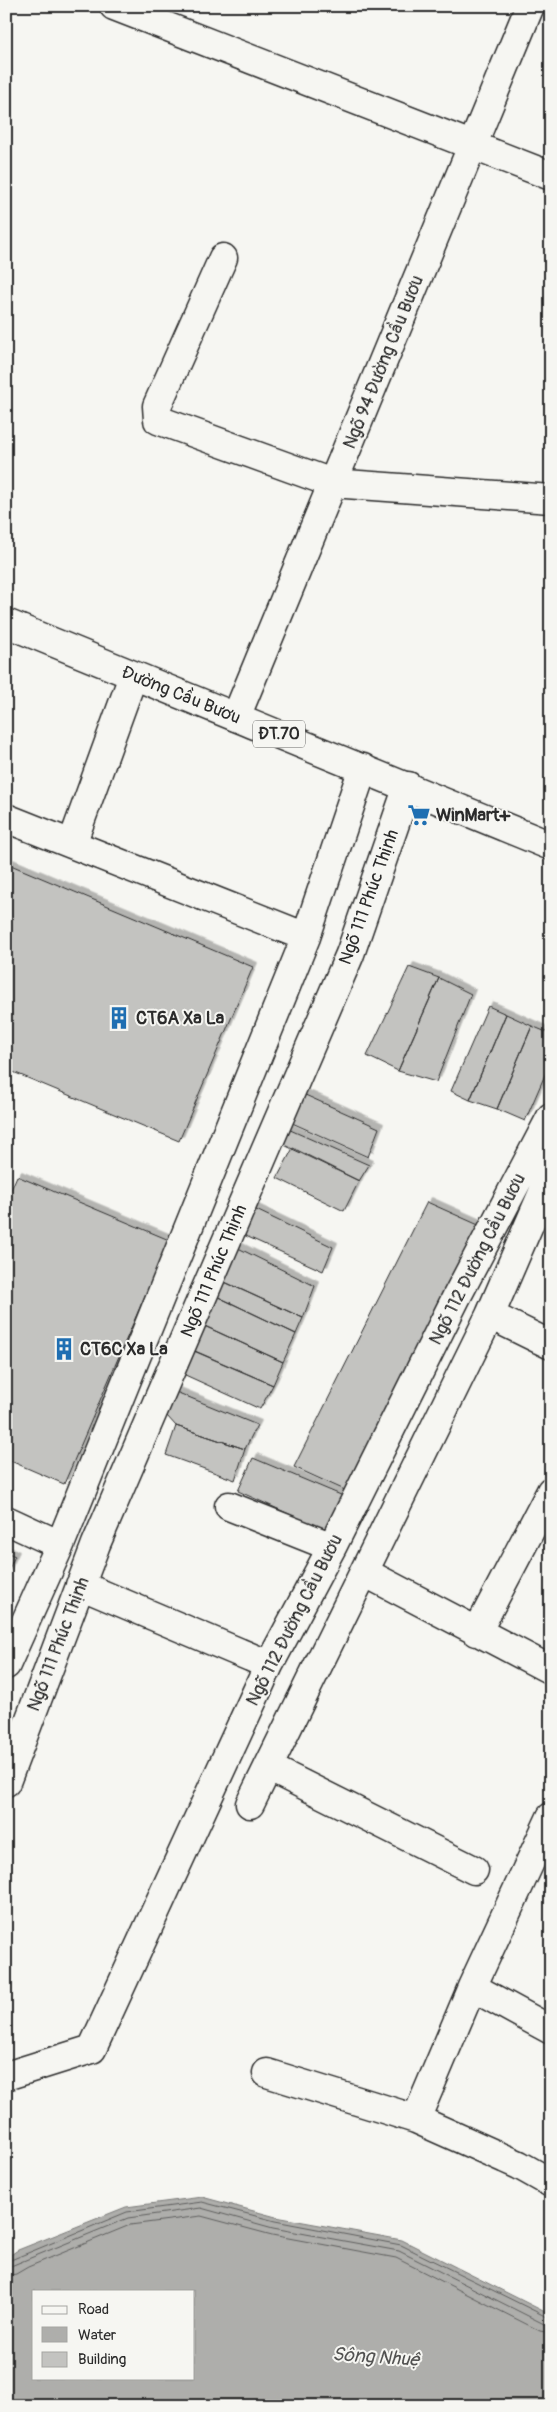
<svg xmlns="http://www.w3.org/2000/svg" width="557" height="2412" viewBox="0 0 557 2412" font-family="Pangolin,sans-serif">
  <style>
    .water { fill: #aeaeab; stroke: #7a7a78; fill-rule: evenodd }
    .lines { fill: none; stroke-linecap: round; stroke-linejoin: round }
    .shore { stroke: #5f5f5e; stroke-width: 1 }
    .building { fill: #c3c3c0; stroke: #2b2b2b; filter: url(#shadow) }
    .minor-casing { stroke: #2b2b2b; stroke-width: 31 }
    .major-casing { stroke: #2b2b2b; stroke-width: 31 }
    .minor { stroke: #f6f6f2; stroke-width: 28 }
    .major { stroke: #f6f6f2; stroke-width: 28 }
    .labels { text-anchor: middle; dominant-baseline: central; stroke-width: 4; stroke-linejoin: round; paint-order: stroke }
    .shield { fill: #f6f6f2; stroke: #686867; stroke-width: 1 }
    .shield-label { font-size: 16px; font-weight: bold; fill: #2b2b2b }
    .street-label { font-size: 18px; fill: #2b2b2b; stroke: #f6f6f2 }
    .poi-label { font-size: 18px; font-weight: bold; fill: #2b2b2b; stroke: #f6f6f2; text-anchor: start }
    .water-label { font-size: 19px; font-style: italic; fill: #525251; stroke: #f6f6f2 }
  </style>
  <defs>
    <filter id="shadow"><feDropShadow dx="4.5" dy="-4.5" stdDeviation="0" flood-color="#0004"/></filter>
  </defs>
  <rect width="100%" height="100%" fill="#f6f6f2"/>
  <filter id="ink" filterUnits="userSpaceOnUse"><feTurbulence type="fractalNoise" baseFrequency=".02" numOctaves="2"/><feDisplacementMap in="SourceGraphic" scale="10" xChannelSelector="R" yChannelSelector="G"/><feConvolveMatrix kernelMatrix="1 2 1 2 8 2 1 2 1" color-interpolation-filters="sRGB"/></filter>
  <g filter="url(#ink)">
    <path class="water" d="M202,2197l74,20 126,23 149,75v91h-545v-148l12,-8 108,-43zM34,2291h160v87h-160z"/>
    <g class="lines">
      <path class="shore" d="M6,2262l121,-50 75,-10 73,19 126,24 150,74
        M6,2268l122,-50 73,-10 72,20 126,23 145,73 7,1
        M6,2276l10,-2 12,-7 102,-42 71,-9 71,19 124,23 144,73 11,2"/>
    </g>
    <path class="building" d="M6,863l247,104 -74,174 -173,-72z
      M409,967l30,11 -41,93 -31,-15z
      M439,978l32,16 -35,88 -38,-11z
      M488,1006l18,8 -36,86 -19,-9z
      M506,1014l26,12 -35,83 -27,-9z
      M532,1026l19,8v27l-26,60 -28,-12z
      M303,1094l76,34 -11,29 -78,-35z
      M288,1129l81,36 -10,16 -77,-37z
      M293,1148l66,33 -15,30 -67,-33z
      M17,1176l152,64 -105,244 -58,-25v-258z
      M427,1202l56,25 -136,264 -53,-24z
      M250,1207l83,40 -10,24 -86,-39z
      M230,1244l85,42 -12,32 -85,-39z
      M218,1279l85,39 -7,16 -84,-40z
      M212,1294l84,40 -13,28 -85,-39z
      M198,1323l85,39 -10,23 -86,-37z
      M195,1351l78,34 -13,24 -77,-35z
      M176,1392l81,33 -12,24 -69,-23 -9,-10z
      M176,1426l69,23 -10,31 -69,-25z
      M253,1458l95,40 -17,35 -93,-42z
      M6,1552l9,4 -9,19z"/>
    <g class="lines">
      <defs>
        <path id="minor" d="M114,6l437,170
          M223,258l-66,148 1,14 174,63 219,16
          M236,717l294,-711
          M6,818l300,119 57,-169
          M72,844l61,-168
          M490,1315l61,30
          M229,1506l103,41
          M6,1520l54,25
          M364,1572l187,98
          M80,1585l189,80
          M477,1632l74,-141
          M6,1665l54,-120 246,-608
          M268,1767l206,103
          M6,1782l90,-238 254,-590 58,-168
          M250,1804l240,-489 61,-141
          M472,1987l79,43
          M267,2073l149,46 56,-132 79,-170
          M6,2076l86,-27 177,-384 63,-118 124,-249 95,-181
          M416,2119l103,46 32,18"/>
        <path id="major" d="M6,623l545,223"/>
      </defs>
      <use href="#minor" class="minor-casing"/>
      <use href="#major" class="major-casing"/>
      <use href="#minor" class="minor"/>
      <use href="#major" class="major"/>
    </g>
  </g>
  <defs>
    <symbol id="supermarket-bare" viewBox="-9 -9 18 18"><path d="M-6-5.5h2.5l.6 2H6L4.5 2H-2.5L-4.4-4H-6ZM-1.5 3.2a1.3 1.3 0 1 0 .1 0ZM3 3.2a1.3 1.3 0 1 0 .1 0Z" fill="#1f6fb2" stroke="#f6f6f2" stroke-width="2.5" paint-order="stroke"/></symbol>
    <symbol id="building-bare" viewBox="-9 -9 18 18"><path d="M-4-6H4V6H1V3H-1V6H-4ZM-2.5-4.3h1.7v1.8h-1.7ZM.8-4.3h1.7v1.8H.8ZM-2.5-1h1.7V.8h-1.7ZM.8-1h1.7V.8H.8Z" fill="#1f6fb2" stroke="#f6f6f2" stroke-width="2.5" paint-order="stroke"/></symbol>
  </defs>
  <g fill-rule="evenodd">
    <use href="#supermarket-bare" x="403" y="799" width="32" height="32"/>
    <use href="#building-bare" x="103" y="1002" width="32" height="32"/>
    <use href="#building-bare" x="48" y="1333" width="32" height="32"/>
  </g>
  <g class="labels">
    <rect class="shield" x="253" y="720.5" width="52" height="27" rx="4"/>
    <g class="shield-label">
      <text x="279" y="734">ĐT.70</text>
    </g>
    <g class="street-label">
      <text transform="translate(383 362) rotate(-68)">Ngõ 94 Đường Cầu Bươu</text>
      <text transform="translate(181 695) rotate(22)">Đường Cầu Bươu</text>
      <text transform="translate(369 897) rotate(-70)">Ngõ 111 Phúc Thịnh</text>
      <text transform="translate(477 1259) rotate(-63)">Ngõ 112 Đường Cầu Bươu</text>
      <text transform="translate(214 1271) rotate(-67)">Ngõ 111 Phúc Thịnh</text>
      <text transform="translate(294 1620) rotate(-63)">Ngõ 112 Đường Cầu Bươu</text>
      <text transform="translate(58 1644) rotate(-69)">Ngõ 111 Phúc Thịnh</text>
    </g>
    <g class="poi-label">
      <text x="436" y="815">WinMart+</text>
      <text x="136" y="1018">CT6A Xa La</text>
      <text x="80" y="1349">CT6C Xa La</text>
    </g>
    <g class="water-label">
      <text transform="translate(376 2357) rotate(4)">Sông Nhuệ</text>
    </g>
  </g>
  <rect width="557" height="2412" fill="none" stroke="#f6f6f2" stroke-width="25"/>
  <rect x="12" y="12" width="532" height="2387" fill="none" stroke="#2b2b2b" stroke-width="2" filter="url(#ink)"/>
  <rect x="32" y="2290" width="162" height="90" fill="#f6f6f2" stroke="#a5a5a2"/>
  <rect x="42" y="2306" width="25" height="8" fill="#f6f6f2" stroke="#a5a5a2"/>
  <text x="78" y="2314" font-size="15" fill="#2b2b2b">Road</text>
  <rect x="42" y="2327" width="25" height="15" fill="#aeaeab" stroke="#a5a5a2"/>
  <text x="78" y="2340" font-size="15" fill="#2b2b2b">Water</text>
  <rect x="42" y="2352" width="25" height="15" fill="#c3c3c0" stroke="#a5a5a2"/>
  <text x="78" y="2364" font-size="15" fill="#2b2b2b">Building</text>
</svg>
